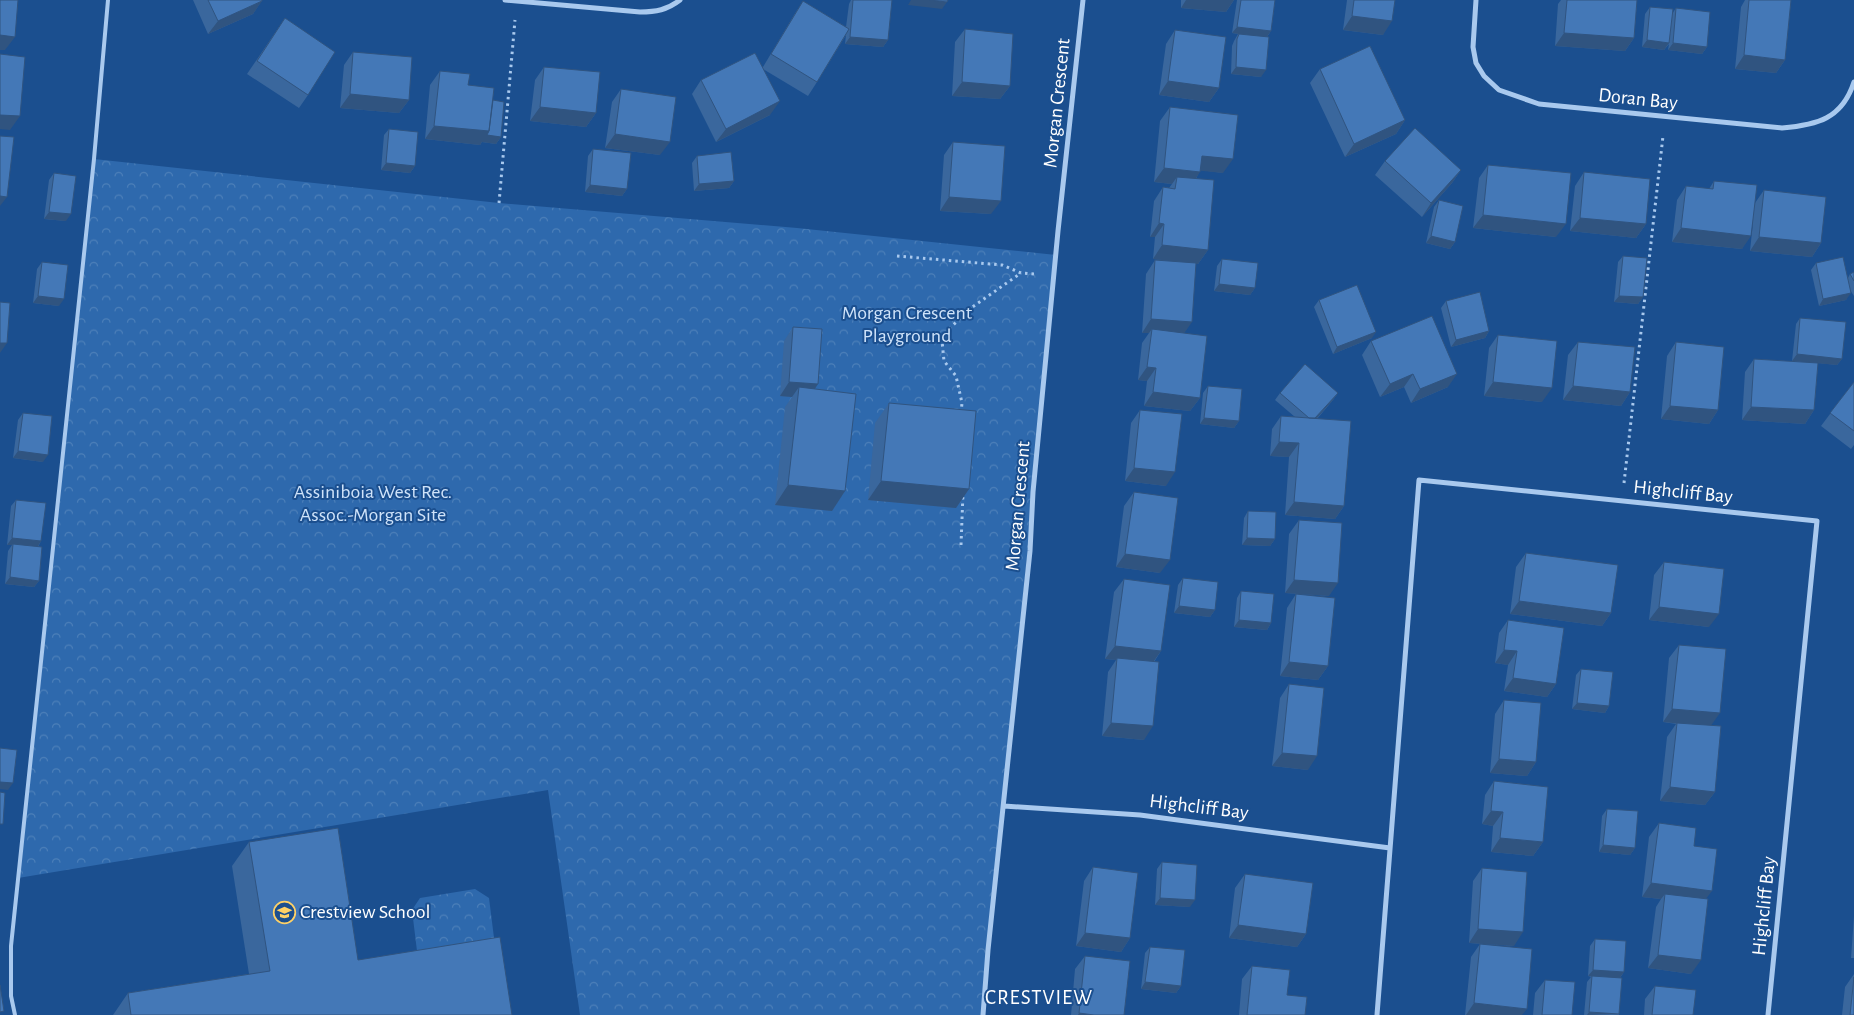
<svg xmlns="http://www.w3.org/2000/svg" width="1854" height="1015" viewBox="0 0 1854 1015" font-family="'Alegreya Sans',sans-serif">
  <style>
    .forest { fill: url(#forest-crowns) }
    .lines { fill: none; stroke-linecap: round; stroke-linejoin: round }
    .path { stroke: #a9c9ee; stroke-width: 3; stroke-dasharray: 2.5 4; stroke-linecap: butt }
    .lane { stroke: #a9c9ee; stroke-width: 4 }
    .street { stroke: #a9c9ee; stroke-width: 5 }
    .wall { fill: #3a679d }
    .shaded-wall { fill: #305480 }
    .building { fill: #4478b7; stroke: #305480 }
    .labels { text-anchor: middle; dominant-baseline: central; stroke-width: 4; stroke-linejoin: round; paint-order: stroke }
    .street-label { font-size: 20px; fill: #fff; stroke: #1b4f8f }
    .park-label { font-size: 20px; fill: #cfe3fa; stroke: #1b4f8f }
    .poi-label { font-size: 20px; fill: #fff; stroke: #1b4f8f; text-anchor: start }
    .neighbourhood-label { font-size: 21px; letter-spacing: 1px; fill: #fff; stroke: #1b4f8f }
  </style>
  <defs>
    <pattern id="forest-crowns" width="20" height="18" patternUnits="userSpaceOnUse" patternTransform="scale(1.25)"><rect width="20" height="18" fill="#2e69ad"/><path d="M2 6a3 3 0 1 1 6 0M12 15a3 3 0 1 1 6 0" fill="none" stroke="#4d80b9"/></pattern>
  </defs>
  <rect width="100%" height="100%" fill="#1b4f8f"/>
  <path class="forest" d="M94,159l405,44 298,25 259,27 -73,760h-403l-32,-225 -530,88z
    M475,889l14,9 5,40 -10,12 -67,1 -5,-41 8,-12z"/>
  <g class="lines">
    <path class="path" d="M499,203l16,-183
      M897,256l105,9 19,8 13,1
      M961,413l1,-10 -6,-27 -12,-15 -2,-20 9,-14 20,-19 50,-35
      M1624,483l39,-347
      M961,545l2,-52"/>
    <path class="lane" d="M15,1015l-4,-19v-50l83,-787 14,-159"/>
    <path class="street" d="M505,0l135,12c16,0 27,-2 40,-12
      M1476,0l-3,47 3,16 8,13 15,14 40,14 243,24c35,-3 60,-9 72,-46
      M1004,806l136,9 250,33
      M983,1015l5,-65 42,-399 3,-59 25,-261 25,-231
      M1377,1015l42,-535 398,41 -49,494"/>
  </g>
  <path class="wall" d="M193,0h69l-9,14 -45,20z
    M851,0h37v40l-5,7 -38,-3 1,-9 -29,47 -9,14 -45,-27 7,46 -54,27 -24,-48 9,-14 62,-13 31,-52 9,-14 43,26 3,-23z
    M1181,0h53l-8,12 -45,-4z
    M1237,0h38l-4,31 -4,6 -6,40 -30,-3 1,-28 2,-5 4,-7 -6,-1z
    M1347,0h48l-12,35 -40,-5z
    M1561,0h76l-3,38 -9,13 -70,-5 3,-42z
    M1745,0h46l-6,60 -9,13 -41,-4 6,-62z
    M1650,7l22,7 4,-6 31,39 -5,7 -34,-4 1,-6 -5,6 -22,-3 3,-33z
    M285,18l23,77 -9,13 -52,-34z
    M965,29l45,57 -10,13 -48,-3 3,-54z
    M1175,30l44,58 -10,14 -50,-7 7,-51z
    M353,52l56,48 -10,13 -59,-5 4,-43z
    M544,67l52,46 -10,14 -56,-6 5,-41z
    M1320,69l85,51 -9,14 -51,23 -35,-74z
    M440,71l28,14 25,15 8,37 -5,7 -14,-2 -2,3 -55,-6 5,-54z
    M621,89l39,66 -55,-7 7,-46z
    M1170,107l53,66 -23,-3 -4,9 12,71 -10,14 -2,-1 -12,70 16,65 -10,13 -46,-5 3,-25 -9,-1 4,-37 7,-10h-7l4,-59 9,-14 37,3 -39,-4 2,-22h-5l4,-36 9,-14 6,1 3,-4 -18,-2 6,-61z
    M389,129l26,37 -5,7 -29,-3 3,-35z
    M953,142l38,72 -51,-3 4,-56z
    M593,149l34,40 -5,7 -37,-4 3,-36z
    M697,156l37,25 -5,7 -35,3 -2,-28z
    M1385,161l76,9 -9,13 -30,34 -47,-42z
    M1488,165l68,72 -83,-9 6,-50z
    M1584,172l62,52 -10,14 -66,-7 5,-45z
    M54,173l12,48 -22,-2 5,-39z
    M1714,181l41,22 9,-13 57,53 -9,14 -62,-6 3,-29 -11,27 -70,-7 5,-42 9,-14 23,3z
    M1439,200l16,42 -5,7 -24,-6 8,-36z
    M1623,256l20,41 -5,7 -24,-2 4,-40z
    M1222,259l33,29 -5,7 -36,-4 3,-25z
    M42,262l17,44 -26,-3 4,-34z
    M1816,263l32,15 2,-4 4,-2v24l-4,-6 -4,10 -27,6 -8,-36z
    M1319,300l53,38 -39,16 -19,-47z
    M1446,301l43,30 -4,7 -34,9 -10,-39z
    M1800,318l42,41 -5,6 -19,-2 -4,47 -9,14 -63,-4 3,-48 9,-13 50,3 -12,-1 4,-37z
    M793,327l22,62 30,102 -13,20 -57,-6 10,-98 7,-10 -12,-1 4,-55z
    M1498,335l44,67 -58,-6 5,-48z
    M1371,341l77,46 -37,16 -7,-16 -24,10 -18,-42z
    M1578,342l52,50 -9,14 -58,-6 5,-45z
    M1676,342l42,68 -9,14 -48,-5 6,-63z
    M1854,382v63l-3,4 -30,-23z
    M1208,386l31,35 -5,7 -34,-4 3,-31z
    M1280,393h58l-5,7 -16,19 27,87 -9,13 -50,-4 4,-58 -19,-1 2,-27 9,-13 14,1 -20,-17z
    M889,403l80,86 -13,19 -88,-8 7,-77z
    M1140,410l26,76 -41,-5 6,-58z
    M23,413l20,49 -30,-4 5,-38z
    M1134,492l26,81 -44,-6 8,-61z
    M16,500l25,41 -3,6 1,34 -5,6 -29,-3 3,-33 4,-6h-5l4,-39z
    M1248,511l27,28 -5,7 -28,-1 2,-27z
    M1299,520l30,76 -44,-3 4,-59z
    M1526,553l85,60 -9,13 -92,-12 6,-47z
    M1664,562l45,65 -60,-7 5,-45z
    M1183,578l32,32 -5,7 -36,-4 4,-28z
    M1124,579l37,72 -7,11 -10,78 -42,-4 6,-64 8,-12 -11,-1 9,-67z
    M1241,591l30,32 -4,7 -33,-3 3,-29z
    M1296,594l32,72 -10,14 -38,-4 7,-68z
    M1508,620l48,64 -9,13 -43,-6 4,-26 -13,-2 4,-30z
    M1679,645l32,81 4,66 -10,13 -45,-4 7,-64 9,-13 -13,-2 6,-64z
    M1581,669l28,37 -4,7 -33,-4 4,-34z
    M1289,684l19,86 -36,-4 8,-68z
    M1504,700l32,62 -9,14 -37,-3 5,-59z
    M1494,781l49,61 -10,14 -42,-4 2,-26 -11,-2 3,-29z
    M1607,809l28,39 -5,7 -31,-3 3,-36z
    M1659,823l35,23 12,53 -15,75 -43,-6 8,-61 5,-8 -19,-2 7,-60z
    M249,842l109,118 154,55h-399l15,-22 121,-19 -17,-108z
    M1162,862l28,45 -35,-2 2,-36z
    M1093,867l37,71 -9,14 -45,-6 8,-65z
    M1482,868l32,78 -45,-3 4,-62z
    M1245,874l61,60 -9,13 -68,-9 6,-50z
    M1854,916v42h-3z
    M1595,939l29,33 -4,6 -1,37h-35l3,-33 4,-5 -3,-1 2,-30z
    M1480,944l42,71h-57l6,-58z
    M1150,947l31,39 -5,7 -35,-4 4,-36z
    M1085,956l39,59h-53l4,-46z
    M1252,966l35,29 18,20h-66l3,-36z
    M1854,974v41h-12l3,-28z
    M1545,980l27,35h-39l2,-22z
    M1655,986l38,29h-49l1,-16z"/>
  <path class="shaded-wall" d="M911,0h18l18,2 -5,7 -34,-4z
    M1186,0h48l-8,12 -45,-4z
    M262,1l-9,13 -45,20 10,-13z
    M1352,16l40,5 -9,14 -40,-5z
    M1237,27l34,4 -5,7 -34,-5z
    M1564,33l70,5 -9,13 -70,-5z
    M0,35l15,2 -10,13h-5z
    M850,37l38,3 -5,7 -38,-3z
    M1647,40l22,3 -5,7 -22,-3z
    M1673,43l34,4 -5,7 -34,-4z
    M1744,55l41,5 -9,13 -41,-4z
    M1236,67l30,3 -5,7 -30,-3z
    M1168,81l51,7 -10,14 -50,-7z
    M962,82l48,4 -10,13 -48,-3z
    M350,94l59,6 -10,13 -59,-5z
    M780,101l-10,14 -54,27 10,-13z
    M540,107l56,6 -10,14 -56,-6z
    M0,115l20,1 -10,14 -10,-1z
    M1405,120l-9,14 -51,23 9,-13z
    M434,126l55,5 12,6 -5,7 -14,-2 -2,3 -55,-6z
    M615,134l55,8 -10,13 -55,-7z
    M1202,156l31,3 -10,14 -30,-3z
    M386,163l29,3 -5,7 -29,-3z
    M1164,168l36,4 -9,14 -14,-9 -5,7 -18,-2z
    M1461,170l-9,13 -30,34 9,-14z
    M734,181l-5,7 -35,3 5,-7z
    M590,185l37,4 -5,7 -37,-4z
    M0,196l7,1 -7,9z
    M949,197l52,4 -10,13 -51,-3z
    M49,212l22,2 -5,7 -22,-2z
    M1483,215l83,9 -10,13 -83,-9z
    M1580,218l66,6 -10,14 -66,-7z
    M1159,223l5,1 -9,13h-5z
    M1681,228l70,8 -9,13 -70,-7z
    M1431,236l24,6 -5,7 -24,-6z
    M1759,237l62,6 -9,14 -62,-6z
    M1162,245l46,5 -10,14 -45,-5z
    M1219,284l36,4 -5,7 -36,-4z
    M1851,293l-5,7 -27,6 4,-7z
    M38,296l26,3 -5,7 -26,-3z
    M1619,296l24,1 -5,7 -24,-2z
    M1151,319l41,3 -9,13 -31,-6 -3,4h-7z
    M1489,331l-4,7 -34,9 5,-7z
    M1376,332l-4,6 -39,16 4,-7z
    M0,343h7l-7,10z
    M1797,354l45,5 -5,6 -45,-4z
    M1147,367l9,1 -9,13 -9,-1z
    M1413,374l-9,13 -24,10 10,-13z
    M1457,374l-9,13 -37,16 9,-14z
    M789,382l29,2 -9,14 -10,-11 -7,10 -12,-1z
    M1493,382l59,6 -10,14 -58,-6z
    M1573,386l57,6 -9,14 -58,-6z
    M1153,392l47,6 -10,13 -46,-5z
    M1338,393l-5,7 -25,28 5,-7z
    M1670,406l48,4 -9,14 -48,-5z
    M1751,407l63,3 -9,14 -63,-4z
    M1204,418l35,3 -5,7 -34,-4z
    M1279,442l20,1 -10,14 -19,-1z
    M18,451l30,4 -5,7 -30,-4z
    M1134,468l41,4 -9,14 -41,-5z
    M881,481l88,8 -13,19 -88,-8z
    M788,485l57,6 -13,20 -57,-6z
    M1294,502l50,4 -9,13 -50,-4z
    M12,538l29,3 -4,7 -24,-4 -1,1h-5z
    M1247,538l28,1 -5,7 -28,-1z
    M1125,554l45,6 -10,13 -44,-6z
    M10,577l29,4 -5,6 -29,-3z
    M1294,580l44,3 -9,13 -44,-3z
    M1519,601l92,12 -9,13 -92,-12z
    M1179,606l36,4 -5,7 -36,-4z
    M1659,607l60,7 -10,13 -60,-7z
    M1239,620l32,3 -4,7 -33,-3z
    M1115,646l46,5 -10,14 -34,-7 -1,2 -11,-1z
    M1504,650l13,1 -9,14 -13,-2z
    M1289,662l39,4 -10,14 -38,-4z
    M1513,678l43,6 -9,13 -43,-6z
    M1577,703l32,3 -4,7 -33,-4z
    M1672,709l48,4 -10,14 -47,-5z
    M1111,723l42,3 -9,14 -42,-4z
    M1282,753l35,3 -9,14 -36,-4z
    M1499,759l37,3 -9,14 -37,-3z
    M0,782l13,1 -5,7 -8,-1z
    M1670,787l45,5 -10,13 -45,-4z
    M1491,811l12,1 -10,14 -11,-2z
    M1500,838l43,4 -10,14 -42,-4z
    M1603,845l32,3 -5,7 -31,-3z
    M1651,883l61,8 -10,13 -37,-10 -4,5 -19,-2z
    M1160,898l35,2 -5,7 -35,-2z
    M1238,925l68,9 -9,13 -68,-9z
    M1478,929l45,3 -9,14 -45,-3z
    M1085,933l45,5 -9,14 -45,-6z
    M1658,955l43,5 -10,14 -43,-6z
    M1593,970l31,2 -5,7 -31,-3z
    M1145,982l36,4 -5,7 -35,-4z
    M1474,1003l53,6 -5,6h-56z
    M1589,1012l30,2 -32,1z
    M1079,1013l15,2h-16z"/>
  <path class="building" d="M0,0h18l-3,37 -15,-2z
    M208,0h54v1l-44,20z
    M853,0h39l-4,40 -38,-3z
    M929,0h19l-1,2z
    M1241,0h34l-4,31 -34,-4z
    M1354,0h41l-3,21 -40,-5z
    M1567,0h70l-3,38 -70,-5z
    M1749,0h42l-6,60 -41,-5z
    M803,1l46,28 -32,53 -46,-28z
    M1650,7l23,2 -4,34 -22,-3z
    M1676,8l34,4 -3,35 -34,-4z
    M285,18l50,34 -27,43 -51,-34z
    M965,29l48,5 -3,52 -48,-4z
    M1175,30l51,7 -7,51 -51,-7z
    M1239,34l30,3 -3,33 -30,-3 1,-28z
    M1370,46l35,74 -51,24 -34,-75z
    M353,52l59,5 -3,43 -59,-6z
    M755,53l25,48 -54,28 -25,-49z
    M0,54l25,3 -5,59 -20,-1z
    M544,67l56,5 -4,41 -56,-6z
    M440,71l30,3 -2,11 26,3 -5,43 -55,-5z
    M621,89l55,8 -6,45 -55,-8z
    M493,100l11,2 -3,35 -14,-2 2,-4z
    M1170,107l68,8 -5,44 -31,-3 -2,16 -36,-4z
    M1415,128l46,42 -30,33 -46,-42z
    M389,129l29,3 -3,34 -29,-3z
    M0,136l14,1 -7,60 -7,-1z
    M953,142l52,4 -4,55 -52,-4z
    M593,149l38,4 -4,36 -37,-4z
    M731,152l3,29 -35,3 -2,-28z
    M1488,165l83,8 -5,51 -83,-9z
    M1584,172l66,7 -4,45 -66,-6z
    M54,173l22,3 -5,38 -22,-2z
    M1177,177l37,3 -6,70 -46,-5 2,-21 -5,-1 4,-36 12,2z
    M1714,181l43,4 -6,51 -70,-8 5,-42 27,3z
    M1764,190l62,7 -5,46 -62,-6z
    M1439,200l24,6 -8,36 -24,-6z
    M1623,256l24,2 -4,39 -24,-1z
    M1843,257l8,36 -28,6 -7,-36z
    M1222,259l36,4 -3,25 -36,-4z
    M1155,260l41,3 -4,59 -41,-3z
    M42,262l26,3 -4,34 -26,-3z
    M1854,272v9l-4,-7z
    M1357,285l19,47 -39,15 -18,-47z
    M1480,292l9,39 -33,9 -10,-39z
    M0,302l10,1 -3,40h-7z
    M1432,316l25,58 -37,15 -7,-15 -23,10 -19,-43z
    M1800,318l46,4 -4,37 -45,-5z
    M793,327l29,2 -4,55 -29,-2z
    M1152,329l55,7 -7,62 -47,-6 3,-24 -9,-1z
    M1498,335l59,6 -5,47 -59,-6z
    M1578,342l57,5 -5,45 -57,-6z
    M1676,342l48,5 -6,63 -48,-4z
    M1754,359l64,4 -4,47 -63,-3z
    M1305,364l33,29 -23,25h-6l-29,-25z
    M1854,382v49l-24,-18z
    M1208,386l34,3 -3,32 -35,-3z
    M799,387l57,7 -11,97 -57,-6z
    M889,403l87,8 -7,78 -88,-8z
    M1140,410l42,4 -7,58 -41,-4z
    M23,413l29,3 -4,39 -30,-4z
    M1281,416l70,5 -7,85 -50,-4 5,-59 -20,-1z
    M1134,492l44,6 -8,62 -45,-6z
    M16,500l30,3 -5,38 -29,-3z
    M1248,511l28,1 -1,27 -28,-1z
    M1299,520l43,3 -4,60 -44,-3z
    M13,544l29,3 -3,34 -29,-4z
    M1526,553l92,12 -7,48 -92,-12z
    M1664,562l60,7 -5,45 -60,-7z
    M1183,578l35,4 -3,28 -36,-4z
    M1124,579l46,6 -9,66 -46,-5z
    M1241,591l33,3 -3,29 -32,-3z
    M1296,594l39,4 -7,68 -39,-4z
    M1508,620l56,8 -8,56 -43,-6 4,-27 -13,-1z
    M1679,645l47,4 -6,64 -48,-4z
    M1117,658l42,4 -6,64 -42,-3z
    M1581,669l32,3 -4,34 -32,-3z
    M1289,684l35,4 -7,68 -35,-3z
    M1504,700l37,3 -5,59 -37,-3z
    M1677,723l44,3 -6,66 -45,-5z
    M0,748l17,2 -4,33 -13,-1z
    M1494,781l54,6 -5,55 -43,-4 3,-26 -12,-1z
    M0,792l5,1 -2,31h-3z
    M1607,809l31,2 -3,37 -32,-3z
    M1659,823l37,5 -2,18 23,3 -5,42 -61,-8z
    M338,828l20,132 142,-23 12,78h-381l-3,-22 142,-22 -21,-129z
    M1162,862l35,3 -2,35 -35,-2z
    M1093,867l45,6 -8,65 -45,-5z
    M1482,868l45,4 -4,60 -45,-3z
    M1245,874l68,9 -7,51 -68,-9z
    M1665,894l43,5 -7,61 -43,-5z
    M1595,939l31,2 -2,31 -31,-2z
    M1480,944l52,5 -5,60 -53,-6z
    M1150,947l35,3 -4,36 -36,-4z
    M1085,956l45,5 -6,54h-30l-15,-2z
    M1252,966l38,4 -3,25 20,2 -2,18h-58z
    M1592,976l30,2 -3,36 -30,-2z
    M1854,977v38h-4z
    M1545,980l30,2 -3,33h-30z
    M0,985l4,26 -4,1z
    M1655,986l41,4 -3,25h-41z"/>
  <defs>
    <symbol id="school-ring" viewBox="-11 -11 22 22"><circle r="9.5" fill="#1b4f8f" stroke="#ffd166" stroke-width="1.5"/><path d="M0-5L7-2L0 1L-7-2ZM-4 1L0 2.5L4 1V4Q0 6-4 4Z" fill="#ffd166"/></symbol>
  </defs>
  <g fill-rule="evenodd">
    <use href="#school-ring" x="272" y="900" width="25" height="25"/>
  </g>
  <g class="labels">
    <g class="street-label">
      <text transform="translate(1638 99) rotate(6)">Doran Bay</text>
      <text transform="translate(1057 103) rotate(-84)">Morgan Crescent</text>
      <text transform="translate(1683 492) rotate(6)">Highcliff Bay</text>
      <text transform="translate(1018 506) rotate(-85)">Morgan Crescent</text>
      <text transform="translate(1199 807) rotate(7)">Highcliff Bay</text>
      <text transform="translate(1764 906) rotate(-84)">Highcliff Bay</text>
    </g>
    <g class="park-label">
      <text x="907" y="313">Morgan Crescent<tspan x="907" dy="23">Playground</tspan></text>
      <text x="373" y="492">Assiniboia West Rec.<tspan x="373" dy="23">Assoc.-Morgan Site</tspan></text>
    </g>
    <g class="poi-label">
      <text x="300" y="912">Crestview School</text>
    </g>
    <g class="neighbourhood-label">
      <text x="1039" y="997">CRESTVIEW</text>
    </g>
  </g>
</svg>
